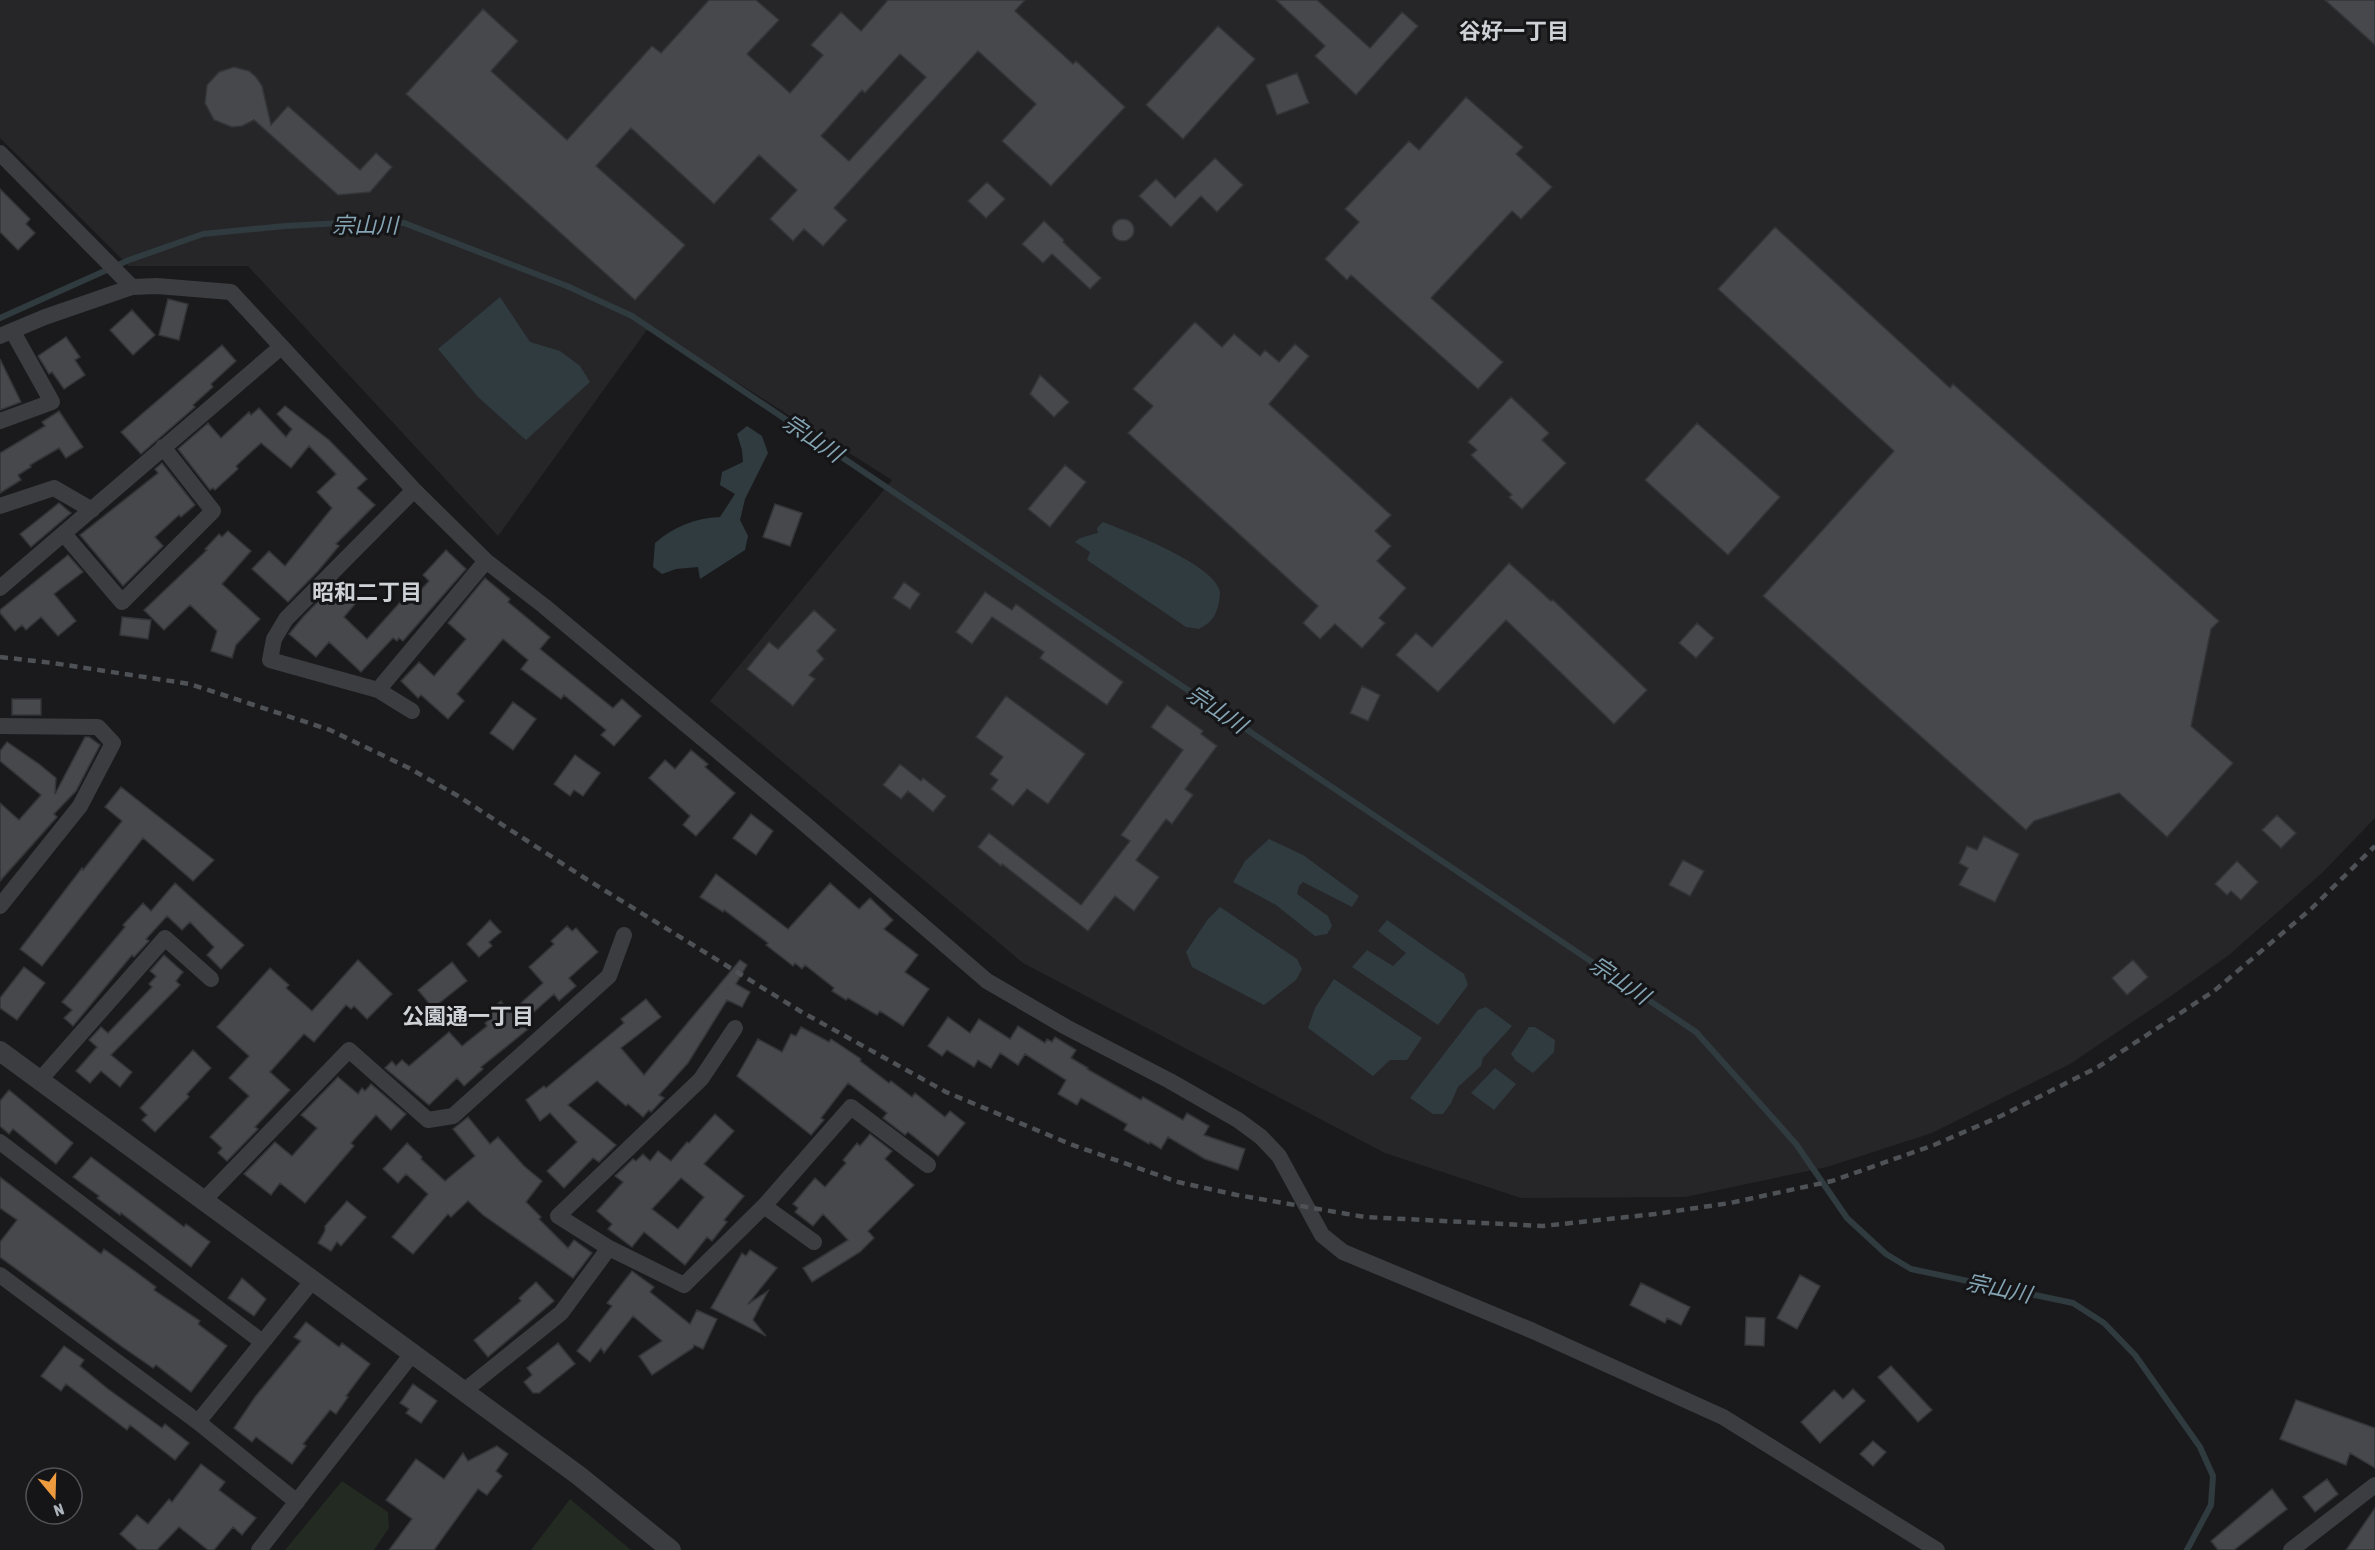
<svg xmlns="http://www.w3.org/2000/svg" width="2375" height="1550" viewBox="0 0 2375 1550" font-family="'Asap Condensed','Noto Sans JP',sans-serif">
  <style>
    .built { fill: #262629 }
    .green { fill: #222a22 }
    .water { fill: #303b40 }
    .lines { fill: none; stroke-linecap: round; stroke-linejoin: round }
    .stream { stroke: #303b40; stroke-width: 6 }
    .building { fill: #47484c; stroke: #343538; stroke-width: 1.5; fill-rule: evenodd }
    .minor { stroke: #3b3d41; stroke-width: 16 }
    .tertiary { stroke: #3b3d41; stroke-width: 20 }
    .rail { stroke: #4e5156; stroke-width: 4.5; stroke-dasharray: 8 6; stroke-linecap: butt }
    .labels { text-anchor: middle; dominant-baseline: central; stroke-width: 6; stroke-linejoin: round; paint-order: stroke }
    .neighbourhood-label { font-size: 22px; font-weight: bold; fill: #ced2d7; stroke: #151517 }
    .water-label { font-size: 22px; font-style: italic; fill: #85a5b5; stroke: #151517 }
  </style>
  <rect width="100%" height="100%" fill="#1a1a1c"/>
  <path class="built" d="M0,0h2375v818l-53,55 -93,82 -61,43 -98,66 -138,69 -105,34 -142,30 -164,1 -136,-45 -362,-190 -313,-262 182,-221 -243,-153 -151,209 -250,-270h-119l-129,-128z"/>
  <path class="green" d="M342,1481l46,31 1,16 -15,22h-89z
    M570,1499l61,51h-100z"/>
  <path class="water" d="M500,297l30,45 30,9 20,15 10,16 -64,58 -48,-43 -40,-48z
    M747,426l15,10 6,17 -23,46 -5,21 8,16 -3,14 -45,29 -2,-12 -22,2 -14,5 -9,-7 2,-24c19,-16 39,-25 65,-26l15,-23 -15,-9 2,-13 21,-10 -1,-12 -5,-16z
    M1103,522c25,10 112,42 117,70 0,4 -1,10 -2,14 -3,12 -8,17 -19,23l-13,-2 -99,-67 3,-8 -15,-10 5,-4 18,-5 -1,-5z
    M1269,839l34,16 56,41 -7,11 -49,-25 -4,4 -2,8 31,22 4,10 -5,8 -12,2 -39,-31 -43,-23 12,-21z
    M1220,907l77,52 5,10 -6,11 -32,25 -72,-38 -6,-15 22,-33z
    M1387,920l77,54 4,11 -30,40 -86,-58 15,-17 26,16 13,-13 -28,-22z
    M1334,979l88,59 -15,22h-17l-17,16 -65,-48 7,-20z
    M1486,1007l26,19 -29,32 -2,8 -23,21 -7,16 -8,11h-10l-23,-16 68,-88z
    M1529,1027h6l20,13 -1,12 -21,21 -17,-12 -5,-7z
    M1495,1068l21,16 -22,26 -23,-17z"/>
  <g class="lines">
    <path class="stream" d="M0,318l129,-58 74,-26 82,-8 57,-3h62l163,63 65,30 1064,716 100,112 51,74 39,36 25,15 162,34 31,20 31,32 65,92 13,29 -2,29 -24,45"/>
  </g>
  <path class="building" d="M709,0h47l23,20 -32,34 43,39 33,-38 -12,-10 30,-33 20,19 27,-31h137l-10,11 58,53 3,-3 49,46 -74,79 -49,-45 34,-37 -58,-53 -144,157 13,12 -24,26 -19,-17 -11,12 -23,-22 27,-29 -38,-35 -45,49 -83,-76 -35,38 89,79 -50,55 -229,-206 77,-85 35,32 -27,30 76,69 85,-94 9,7zM900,54l26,23 -77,84 -28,-25 41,-46 3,3z
    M1276,0h41l53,48 32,-36 16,14 -62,69 -41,-39 10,-10z
    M2325,0h50v45z
    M1218,26l37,33 -72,80 -37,-34z
    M234,67l15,4 7,6 6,9 9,39 17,-19 72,64 16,-17 16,14 -22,25 -32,3 -84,-75 -12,6 -10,1 -18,-7 -9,-17 2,-18 12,-13z
    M1297,73l12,30 -32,12 -11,-30z
    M1466,97l57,50 -7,7 36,33 -31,32 -9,-8 -81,87 72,64 -25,27 -127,-114 -4,5 -22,-21 34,-37 -14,-13 64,-68 10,9z
    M1215,158l28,27 -26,27 -16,-16 -30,31 -32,-31 17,-17 19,19z
    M987,182l18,17 -19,19 -18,-17z
    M0,189l30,30 -4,5 9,9 -17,17 -18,-18z
    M1112 230a11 11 0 1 1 22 0a11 11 0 1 1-22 0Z
    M1044,221l20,19 -1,2 38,36 -11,11 -38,-35 -9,9 -21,-19z
    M1775,227l175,161 3,-4 266,237 -8,8 -20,97 42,37 -66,74 -48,-44 -85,28 -8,9 -263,-234 131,-145 -176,-162z
    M168,299l20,5 -9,36 -20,-5z
    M132,310l23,25 -22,20 -23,-25z
    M1195,322l27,25 12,-13 26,22 5,-6 14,12 16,-18 14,12 -40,48 122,111 -16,16 16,15 -14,15 29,27 -27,30 6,5 -23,25 -27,-24 -15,15 -17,-16 15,-17 -190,-173 25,-27 -20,-17z
    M66,337l14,20 -5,3 10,15 -21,14 -12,-17 -3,2 -11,-18z
    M222,345l14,16 -25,23 2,3 -20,18 2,2 -54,47 -20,-22z
    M0,359l21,43 -21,8z
    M1040,375l29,27 -15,15 -24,-23z
    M1511,397l38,36 -7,7 24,23 -44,46 -13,-12 3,-2 -41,-40 6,-5 -9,-8z
    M285,406l44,34 38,39 -10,9 18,17 -39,39 3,2 -21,25 -30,31 -36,-33 17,-18 16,15 47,-58 -15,-16 19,-18 -27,-28 -18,22 -30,-25 -25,23 2,3 -23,21 -2,-2 -3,2 -32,-41 30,-26 13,15 28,-26 2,3 8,-7 27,29 6,-8 -15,-15z
    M59,411l24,36 -17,11 -7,-10 -29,17 1,2 -13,8 3,5 -21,13v-40l45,-27 -3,-4z
    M1697,423l83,74 -52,58 -83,-75z
    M162,463l33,42 -14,12 -2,-2 -24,22 8,9 -40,40 -43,-51 78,-62 -3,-4z
    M1065,465l21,17 -36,45 -22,-18z
    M59,503l12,10 -40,34 -11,-13z
    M775,504l27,9 -12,33 -27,-9z
    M228,531l23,20 -29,33 38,35 -24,26 -4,13 -21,-7 6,-20 -27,-26 -26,25 -20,-20 63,-60 -2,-1 14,-15 3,3z
    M446,550l20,19 -63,72 -4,-3 -2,3 -4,-3 -32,34 -32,-30 -13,15 -27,-23 14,-17 31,-32 21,19 -11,13 23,22 36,-40 5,5 21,-23 -6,-6z
    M68,555l15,17 -29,22 22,27 -18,15 -17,-19 -15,13 -4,-5 -7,6 -15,-18v-3z
    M1509,563l42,38 2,-1 94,90 -33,34 -108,-104 -68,72 -42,-37 20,-22 16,14z
    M485,578l25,21 -2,3 42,35 -10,12 73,59 9,-9 19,17 -27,30 -13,-11 5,-5 -42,-35 -3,4 -40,-30 7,-9 -25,-21 -46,55 7,7 -16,18 -27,-24 -3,3 -17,-17 18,-19 15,14 32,-37 -18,-16z
    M904,582l16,12 -10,15 -17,-11z
    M985,592l27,18 4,-6 107,78 -16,23 -67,-47 4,-6 -52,-35 -20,27 -16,-12z
    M814,610l22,20 -19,21 7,8 -15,16 6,4 -22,27 -46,-37 22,-27 9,7z
    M122,617l29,3 -3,19 -28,-4z
    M1697,623l17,15 -18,20 -17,-15z
    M1362,686l18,9 -12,26 -18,-8z
    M1006,696l79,58 -37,50 -21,-15 -14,17 -22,-17 7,-9 -8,-6 13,-17 -27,-20z
    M12,699h29v16h-29z
    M513,702l23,17 -23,31 -23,-17z
    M1167,705l36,26 -2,3 16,12 -32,43 8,6 -21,29 -6,-5 -30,41 23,17 -25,34 -19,-15 -27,35 -86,-67 -1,2 -23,-19 11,-14 92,72 49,-64 -9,-6 62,-85 -32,-23z
    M85,737h4l11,8 -24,46 -22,23 3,3 -57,64v-78l19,17 22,-25 -41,-34v-10l7,-9 32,22 17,14 -1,16z
    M691,750l17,14 -3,3 30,26 -39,43 -13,-11 7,-9 -41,-38 16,-18 10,9z
    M575,755l25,18 -17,23 -9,-6 -4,6 -16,-12z
    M900,764l21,17 2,-3 23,18 -13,16 -25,-21 -7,8 -18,-14z
    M121,787l93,73 -21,21 -50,-43 -101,128 -22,-17 62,-81 1,2 39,-49 -17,-14z
    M751,814l22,17 -17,24 -23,-17z
    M2277,815l19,18 -15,15 -19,-18z
    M1984,836l35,18 -24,48 -36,-17 9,-17 -9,-5 8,-17 10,4z
    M1683,860l21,11 -14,25 -21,-11z
    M2237,861l21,21 -17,18 -10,-9 -4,4 -12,-11z
    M716,874l72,55 42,-46 29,26 11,-11 23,22 -9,9 34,26 -13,17 24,17 -26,37 -23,-15 -3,4 -29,-17 -2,2 -14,-9 2,-3 -29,-23 -3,4 -7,-6 -2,3 -27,-21 2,-2 -44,-33 -1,2 -23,-15z
    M175,883l69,62 -23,24 -14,-14 7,-8 -24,-25 -8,8 -15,-14 -21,23 3,2 -15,16 -2,-2 -59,71 -9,-8 8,-8 -10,-8 63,-75 -2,-2 20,-22 8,8z
    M490,920l11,12 -12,10 3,4 -13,11 -12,-13z
    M567,926l5,5 4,-3 22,24 -29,26 7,8 -17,15 -5,-7 -28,25 6,7 -51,41 2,2 -19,17 -7,-8 -28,27 -44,-37 7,-7 4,5 6,-6 7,6 40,-34 13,14 25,-20 -2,-3 7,-5 -5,-6 14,-11 9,12 33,-30 -14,-16 25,-23 -3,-3z
    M164,955l19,17 -7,9 4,4 -69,70 21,17 -12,15 -19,-16 -11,12 -14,-12 21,-24 -8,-7 12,-13 7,6 44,-46 -3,-3 7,-8 -6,-5z
    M358,960l34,34 -25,25 -13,-13 -3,3 -5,-4 -32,37 -10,-8 -34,38 20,18 -35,37 3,2 -31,32 -9,-8 4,-5 -12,-11 39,-41 -20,-18 20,-22 -32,-29 53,-59 19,17 -3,3 26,23z
    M740,960l7,5 -11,19 14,8 -8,15 -15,-7 -39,63 -29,32 5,3 -13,14 -2,-2 -6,7 -15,-13 -2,2 -29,-25 -29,24 48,40 -17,17 -6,-4 -29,30 -17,-17 30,-29 -27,-29 -10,8 -14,-21 18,-14 2,2 78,-65 -3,-4 25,-20 15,18 -40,31 23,27z
    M2133,960l15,17 -21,18 -15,-17z
    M452,962l15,19 -34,27 -15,-18z
    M24,967l21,16 -28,37 -17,-12v-10z
    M948,1017l22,16 9,-14 31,20 8,-13 27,17 2,-4 5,3 3,-5 21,13 -5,8 17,10 -1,1 54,31 2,-3 40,23 4,-7 22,13 -5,9 41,14 -7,21 -33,-11 -37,-22 -7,12 -11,-7 -1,2 -25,-14 3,-6 -46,-26 -4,7 -19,-11 8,-14 -41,-26 -7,11 -18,-12 -9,15 -13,-8 -4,7 -27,-17 -5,6 -14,-10z
    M801,1027l28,15 2,-3 30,20 -1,2 29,22 2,-2 21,16 3,-4 30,24 5,-6 15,12 -27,33 -30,-24 -3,3 -22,-17 4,-5 -39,-30 -27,35 3,2 -13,15 -74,-59 21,-37 24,13 9,-18 5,2z
    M193,1050l18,18 -24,26 2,3 -34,35 -13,-12 5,-5 -7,-7z
    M338,1077l20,17 4,-6 3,3 6,-7 35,30 -15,16 -15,-15 -25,28 3,3 -49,57 -25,-20 -9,12 -27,-21 31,-32 17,14 25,-28 -16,-13z
    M9,1090l64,53 -17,21 -43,-35 -4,5 -9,-8v-25z
    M715,1114l19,17 -30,33 40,32 -20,24 3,2 -15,19 -5,-4 -22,28 -41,-33 -12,15 -24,-18 4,-5 -15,-13 26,-29 -8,-6 18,-17 3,2 7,-7 7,7 8,-10 13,10 16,-19 2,1zM681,1178l23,19 -26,32 -26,-20z
    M468,1117l22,27 8,-7 26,29 18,15 -16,21 15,15 -2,2 29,29 6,-8 18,13 -19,25 -90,-63 -15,-14 -17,16 -3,-3 -35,40 -21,-17 36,-43 -22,-20 -8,9 -15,-14 24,-26 15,14 -1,2 24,22 30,-25 -22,-27z
    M870,1134l22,17 -7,8 29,26 -46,46 6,7 -14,14 -48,30 -9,-14 45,-28 -25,-26 -10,12 -18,-14 3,-4 -5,-4 22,-26 10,9 21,-24 -3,-3 14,-17 3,3z
    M91,1157l93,70 2,-3 24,18 -19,25 -70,-54 -1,2 -23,-17 2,-2 -26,-19z
    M0,1177l101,77 3,-5 32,23 20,15 -2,3 46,31 -2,3 29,22 -36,46 -35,-27 -3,3 -32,-22 -121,-89v-15l17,-22 -17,-12z
    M347,1201l19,16 -25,29 -4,-4 -6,9 -13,-8 7,-12v-5z
    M750,1250l27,18 -29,36 20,-13 -15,29 13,16 -55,-28 31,-55 4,3z
    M632,1271l22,16 -4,5 40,32 7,-14 20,9 -14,30 -9,-4 -1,3 -41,27 -13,-19 23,-15 -29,-25 -29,37 -3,-5 -11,14 -13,-11 35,-45 -5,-3z
    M1800,1275l20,11 -23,43 -20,-11z
    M242,1278l24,21 -12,17 -26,-18z
    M536,1282l18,19 -66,56 -14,-17 47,-39 -2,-3z
    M1641,1283l49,24 -9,18 -14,-7 -2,5 -35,-18z
    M1746,1317l19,1 -1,28 -19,-1z
    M306,1322l33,25 3,-4 28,21 -24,32 2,1 -12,17 -6,-4 -27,34 3,2 -14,18 -36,-27 -4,5 -18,-14 21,-31 46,-56 -7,-4z
    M558,1343l17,21 -36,29h-6l-9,-11 8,-7 -5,-7z
    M64,1346l20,14 -4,6 28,23 54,39 3,-4 24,19 -14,17 -45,-35 -3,5 -61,-46 -5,7 -20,-15z
    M1891,1366l41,44 -14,12 -40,-45z
    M413,1384l24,17 -16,22 -15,-10 3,-4 -9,-6z
    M1853,1389l12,12 -45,42 -19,-21 33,-32 9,9z
    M2296,1400l79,28v40l-25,-15 -4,12 -66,-26z
    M1873,1441l13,11 -13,14 -13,-12z
    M497,1446l11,8 -12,17 6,5 -15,19 -9,-6 -44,61h-45l23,-31 -26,-19 30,-41 28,20 19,-26 5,8z
    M201,1464l24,18 -6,8 37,28 -14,17 -9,-8 -19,23h-6l-29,-23 -22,23h-19l-18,-16 17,-19 11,9 21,-25 3,3z
    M2327,1479l11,15 -23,18 -12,-15z
    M2272,1489l15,20 -53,41h-16l-7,-9z
    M2375,1508v42h-29l5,-7z"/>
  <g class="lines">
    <path class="minor" d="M0,153l132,134
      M0,336l45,-19 87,-30 25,-1 74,6 183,198 72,71 58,45 261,218 182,157 79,46 104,54 68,39 23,17 18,19 43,79 21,17 190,79 190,86 214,133
      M0,421l52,-19 -39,-70
      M0,506l54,-18 38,22
      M64,534l58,68 91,-91 -50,-64
      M0,588l281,-241
      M378,690l108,-129
      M412,711l-34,-21 -108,-30 4,-21 12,-20 128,-129
      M0,726l98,1 15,16 -33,63 -80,100
      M735,1028l-34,51 -143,137 51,32 75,37 80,-79 87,-99 77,58
      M39,1081l126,-143 46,41
      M0,1142l261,199
      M203,1201l146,-151 79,70 25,-4 156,-140 15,-41
      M764,1206l50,36
      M0,1275l198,147 99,80
      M464,1391l97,-78 48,-65
      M198,1422l115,-142
      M259,1550l153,-196
      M2291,1550l84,-65"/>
    <path class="tertiary" d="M0,1051l578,424 93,75"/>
    <path class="rail" d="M0,657l53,6 137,21 140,46 79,38 49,28 125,81 217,134 146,81 124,52 108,38 59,13 128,22 178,9 112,-12 75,-11 102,-22 102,-36 67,-29 97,-49 116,-76 97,-82 64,-63"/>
  </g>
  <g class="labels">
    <g class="neighbourhood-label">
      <text x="1514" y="31">谷好一丁目</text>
      <text x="367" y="592">昭和二丁目</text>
      <text x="468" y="1016">公園通一丁目</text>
    </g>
    <g class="water-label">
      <text x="365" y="225">宗山川</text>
      <text transform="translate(813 438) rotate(34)">宗山川</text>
      <text transform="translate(1217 709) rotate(34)">宗山川</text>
      <text transform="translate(1620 980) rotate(34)">宗山川</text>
      <text transform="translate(1999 1288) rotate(12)">宗山川</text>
    </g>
  </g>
  <g transform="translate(54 1496) rotate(161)"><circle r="28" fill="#151517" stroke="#525459" stroke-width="1.5"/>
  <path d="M0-4.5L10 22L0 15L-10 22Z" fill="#ee9b40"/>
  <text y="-9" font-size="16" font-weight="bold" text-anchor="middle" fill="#adb3bb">N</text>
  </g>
</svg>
